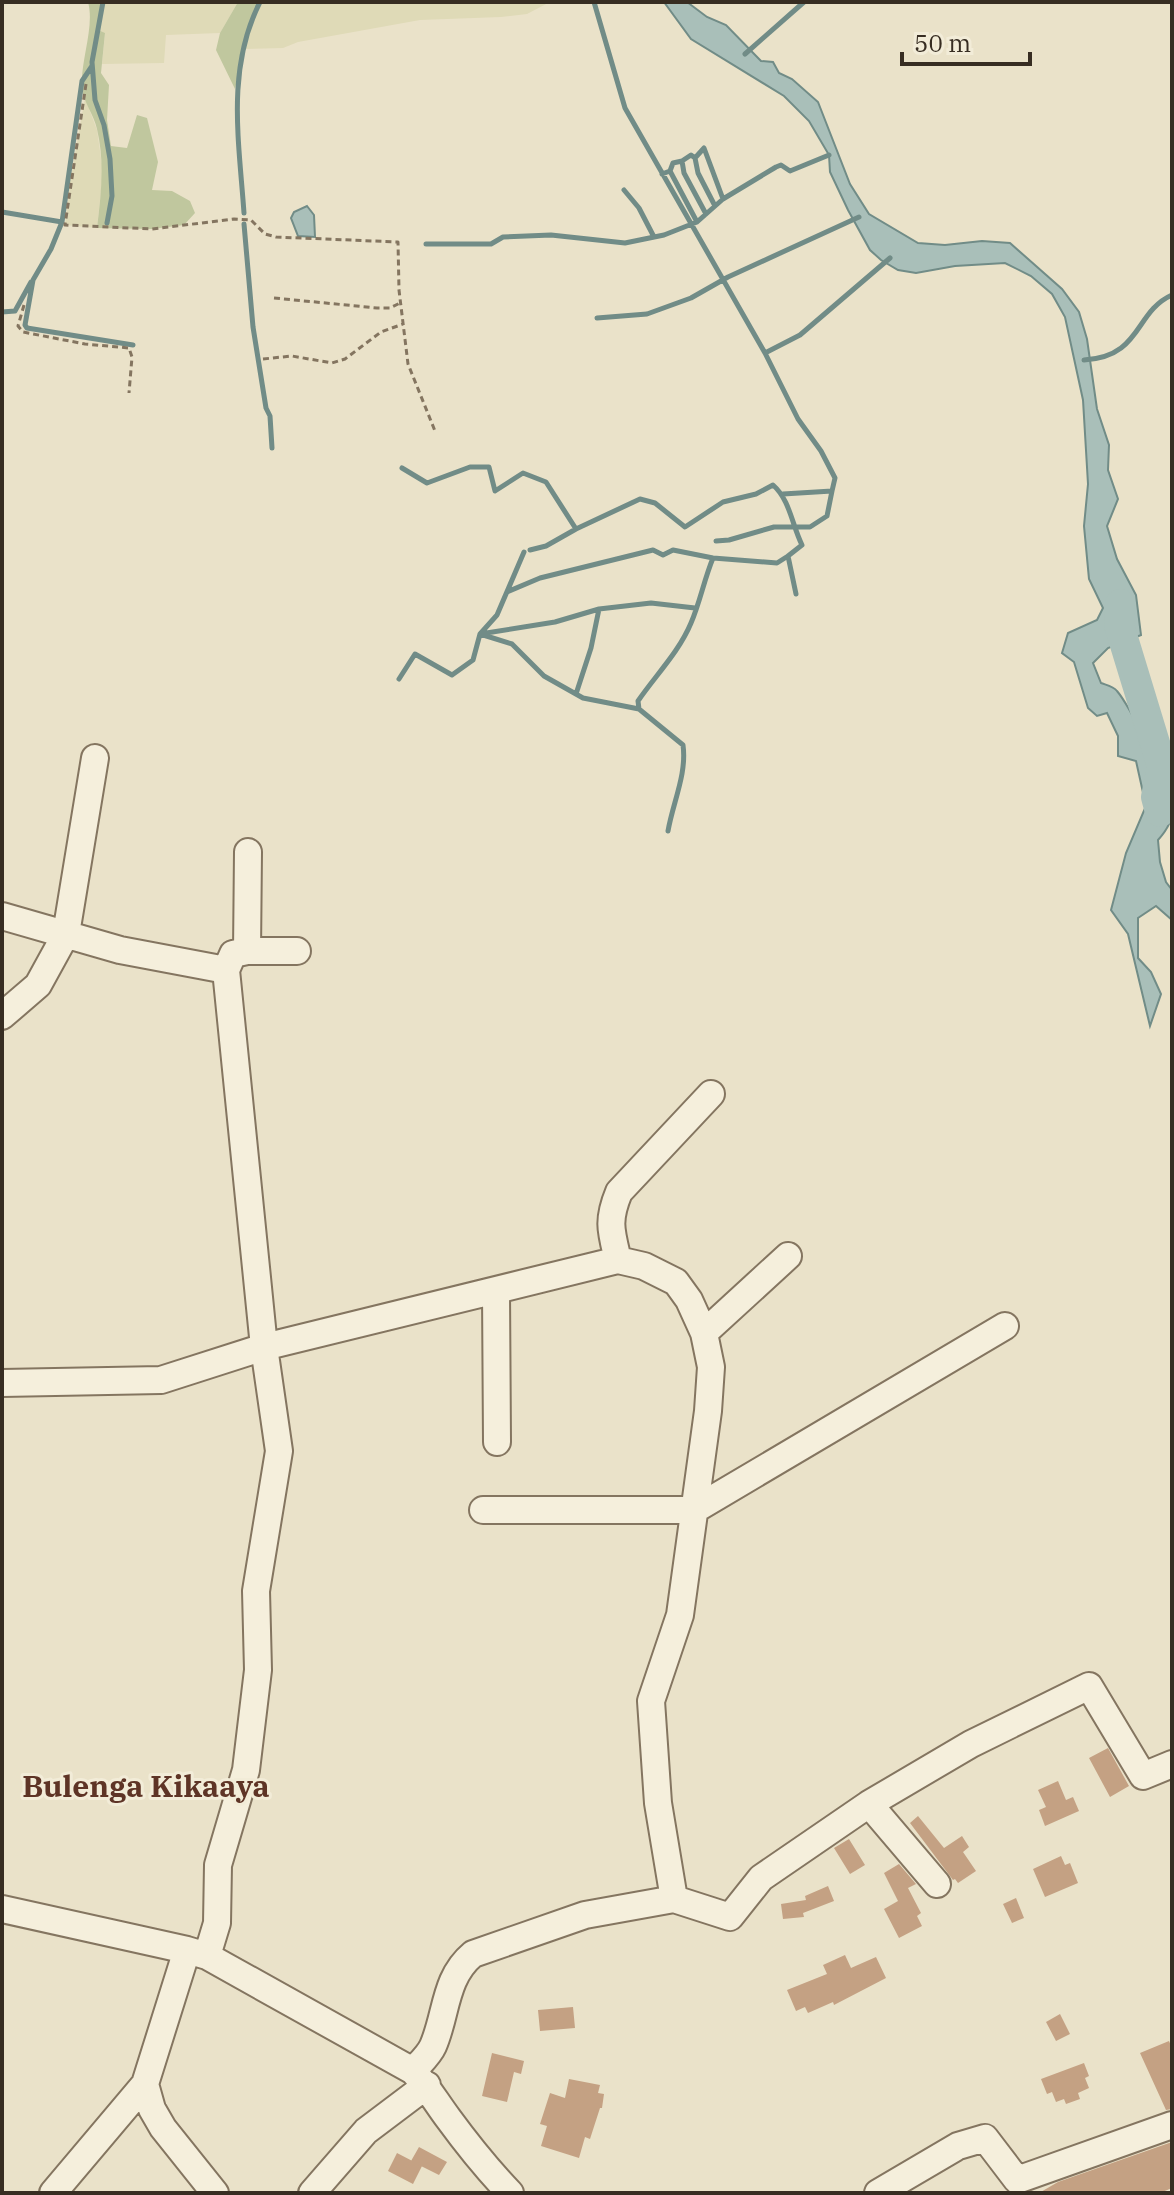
<svg xmlns="http://www.w3.org/2000/svg" width="1174" height="2195" viewBox="0 0 1174 2195" font-family="'IBM Plex Serif',serif">
<style>
.farmland{fill:#dfdab7}
.green{fill:#c0c79e}
.water{fill:#a9bfb9;stroke:#718c87;stroke-width:2}
.lines{fill:none;stroke-linecap:round;stroke-linejoin:round}
.stream{stroke:#718c87;stroke-width:5}
.river{stroke:#a9bfb9;stroke-width:30}
.building{fill:#c4a183}
.minor-casing{stroke:#847560;stroke-width:30}
.path{stroke:#847560;stroke-width:3;stroke-dasharray:6 4;stroke-linecap:butt}
.minor{stroke:#f5efdc;stroke-width:26}
.labels{text-anchor:middle;dominant-baseline:central;stroke-width:6;stroke-linejoin:round;paint-order:stroke}
.quarter-label{font-size:30px;font-weight:bold;fill:#5e3426;stroke:#f2ecd8}
</style>
<rect width="100%" height="100%" fill="#eae2c9"/>
<!-- farmland -->
<path class="farmland" d="M103 2H238L220 33 166 35 164 63 102 64 105 34 98 30Z
M260 2H550L527 14 501 17 420 20 298 42 283 48 243 49 249 24Z
M85 98 97 130 103 172 97 228 65 225 70 182Z"/>
<!-- green -->
<path class="green" d="M88 2H103L98 30 105 33 101 73 109 85 107 120 111 146 127 148 137 115 147 118 158 162 152 190 172 191 190 201 195 213 184 225 152 229 97 228C101 194 105 163 97 129 94 115 83 101 82 88 80 61 95 27 88 2Z
M238 2H260L249 24 235 89 216 50 220 33Z"/>
<!-- water -->
<path class="water" d="M664 2H687L707 17 726 25 761 61 773 62 779 73 792 79 818 102 850 184 869 214 918 243 945 245 982 241 1010 243 1062 289 1079 312 1087 339 1097 409 1109 445 1108 470 1118 499 1107 526 1117 559 1136 595 1141 635 1108 648 1093 663 1101 683C1106 685 1113 686 1117 691 1129 705 1170 785 1172 802 1174 818 1168 829 1158 840L1160 862 1166 882 1172 890V920L1156 906 1138 918V958L1151 972 1161 994 1150 1026 1128 934 1111 910 1126 853 1146 806 1136 761 1118 756V736L1107 713 1097 716 1088 708 1074 662 1062 653 1068 633 1097 620 1103 608 1089 579 1084 526 1088 484 1083 400 1065 317 1052 294 1031 276 1005 263 955 266 916 273 898 270 881 260 870 250 848 210 830 172 829 155 809 121 784 96 691 39Z
M307 206 314 215 315 237 298 236 291 218 294 212Z"/>
<g class="lines">
<!-- stream -->
<path class="stream" d="M103 2 92 62 95 100 104 125 110 159 112 196 107 223
M594 2 625 108 765 353
M745 54 804 2
M92 66 82 81 62 222 51 249 33 280 25 325 27 328 133 345
M695 158 704 148 723 199
M682 161 691 155 695 158 698 173 715 206
M670 171 673 163 682 161 684 173 706 214
M662 174 670 171 697 222
M624 190 639 208 654 237
M2 212 62 222
M244 213C239 141 226 69 260 2
M244 224 253 327 266 408 270 416 272 448
M426 244H491L503 237 551 235 625 243 664 235 697 222 723 199 776 167 781 165 790 171 829 155
M2 312 15 311 31 282
M597 318 647 314 691 298 728 277 859 217
M1084 360C1142 357 1134 312 1172 295
M402 468 427 483 470 467H489L495 491 523 473 546 482 576 529 640 499 655 503 685 527 723 502 756 494 773 485C790 500 792 525 802 545L788 556 796 594
M783 494 832 491 835 478 821 451 798 419 765 353 800 335 890 258
M716 541 729 540 774 527H810L827 516 832 491
M530 550 546 546 576 529
M507 592 540 578 653 550 663 555 673 550 713 558 777 563 788 556
M399 679 415 654 452 675 473 660 480 634 497 615 524 552
M576 694 591 648 599 609
M639 709 583 698 544 676 512 644 480 634 555 622 599 609 651 603 695 608
M668 831C673 802 687 774 683 745L639 709 638 701C655 676 679 652 691 623 700 602 704 580 713 558"/>
<!-- river -->
<path class="river" d="M1120 604 1119 625 1162 766 1156 797 1160 812"/>
</g>
<!-- building -->
<path class="building" d="M1108 1748 1129 1786 1110 1797 1089 1758Z
M1058 1781 1066 1800 1073 1797 1079 1811 1045 1826 1039 1810 1046 1807 1038 1790Z
M918 1816 944 1848 962 1836 969 1847 963 1852 976 1871 958 1883 955 1879 953 1880 910 1823Z
M849 1839 865 1865 850 1874 834 1848Z
M1061 1856 1065 1865 1070 1863 1078 1883 1045 1897 1033 1869Z
M899 1864 916 1884 908 1888 921 1913 917 1916 922 1926 899 1938 884 1909 898 1901 884 1873Z
M828 1886 834 1901 803 1913 804 1917 783 1919 781 1904 806 1900 805 1896Z
M1016 1898 1024 1918 1012 1923 1003 1904Z
M845 1955 851 1968 876 1957 886 1978 834 2005 833 2002 808 2013 805 2007 796 2011 787 1990 827 1974 823 1965Z
M573 2007 575 2028 540 2031 538 2010Z
M1060 2014 1070 2034 1056 2041 1046 2022Z
M1169 2041 1172 2048V2109L1166 2110 1140 2053Z
M492 2053 524 2061 521 2074 514 2072 507 2102 482 2096Z
M1084 2063 1089 2076 1085 2078 1089 2088 1078 2093 1080 2099 1066 2104 1064 2099 1056 2102 1052 2092 1047 2094 1041 2079Z
M569 2079 600 2085 598 2093 604 2094 602 2108H600L590 2139 585 2137 579 2158 541 2146 547 2126 540 2124 550 2093 565 2098Z
M1172 2142V2188L1160 2193H1039L1058 2182Z
M419 2147 447 2162 439 2175 411 2161Z
M397 2153 422 2166 413 2184 388 2171Z"/>
<g class="lines">
<defs>
<path id="minor" d="M2 916 120 950 226 970
M247 951 248 852
M2 1016 38 985 66 934 95 758
M618 1260C611 1231 607 1221 619 1192L711 1094
M496 1292 497 1442
M704 1333 788 1256
M2 1383 161 1380 264 1347 618 1260 644 1266 676 1282 689 1300 704 1333 711 1367 708 1411 680 1615 651 1701 658 1803 674 1899
M483 1510H694L1005 1326
M869 1804 937 1884
M2 1909 187 1950 207 1956 413 2071C427 2086 436 2102 448 2118 467 2144 488 2170 510 2193
M187 1950 145 2084 152 2109 163 2128 215 2193
M207 1956 217 1923 218 1865 246 1770 258 1670 256 1591 279 1451 264 1347 226 970 233 954 247 951H297
M413 2071C420 2063 429 2055 433 2046 447 2014 444 1978 473 1954L585 1915 674 1899 730 1917 761 1878 869 1804 971 1744 1089 1686 1143 1776 1172 1764
M53 2193 145 2084
M312 2193 366 2131 427 2085
M878 2193 958 2146 985 2138 1017 2180 1172 2125"/>
</defs>
<!-- minor casing -->
<use href="#minor" class="minor-casing"/>
<!-- path -->
<path class="path" d="M86 84 65 225 152 229 234 219 251 220 265 234 276 237 398 242 399 290 408 364 435 431
M274 298 377 308H390L400 303
M24 305 18 326 23 332 85 344 129 348 132 357 129 393
M263 359 292 356 332 363 345 359 381 332 403 324"/>
<!-- minor -->
<use href="#minor" class="minor"/>
</g>
<g class="labels">
<!-- quarter labels -->
<g class="quarter-label">
<text x="146" y="1785">Bulenga Kikaaya</text>
</g>
</g>
<!-- border -->
<rect width="1174" height="2195" fill="none" stroke="#372d22" stroke-width="8"/>
<!-- scale -->
<path d="M902 52v12h128v-12" fill="none" stroke="#372d22" stroke-width="4"/>
<text x="914" y="52" font-size="24" fill="#372d22" stroke="#f2ecd8" stroke-width="6" paint-order="stroke">50 m</text>
</svg>
